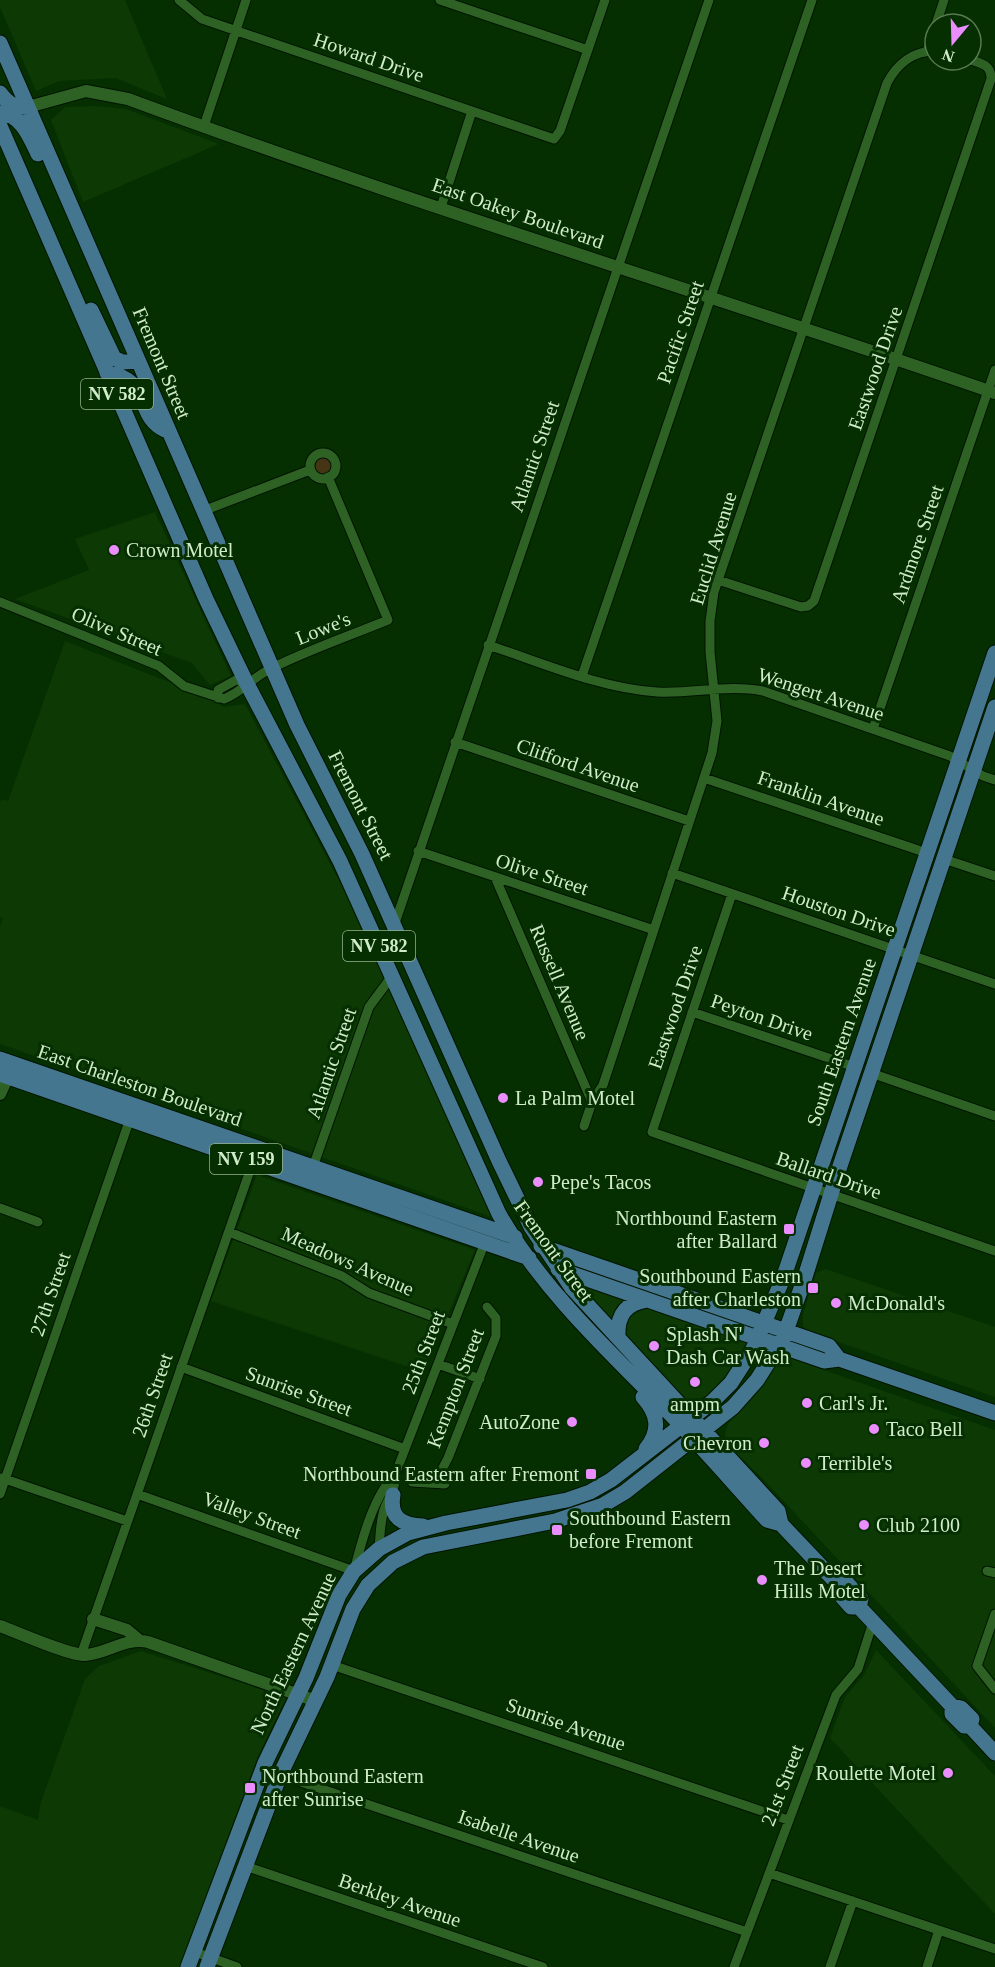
<svg xmlns="http://www.w3.org/2000/svg" width="995" height="1967" viewBox="0 0 995 1967" font-family="'Times New Roman',serif">
<style>
.built{fill:#0c3904}
.green{fill:#463515}
.lines{fill:none;stroke-linecap:round;stroke-linejoin:round}
.minor-casing{stroke:#001400;stroke-width:11}
.tertiary-casing{stroke:#001400;stroke-width:14}
.primary-casing{stroke:#001400;stroke-width:17}
.minor{stroke:#2e6225;stroke-width:9}
.tertiary{stroke:#2e6225;stroke-width:12}
.primary{stroke:#45768f;stroke-width:15}
.poi-dot{fill:#ea8dfd;stroke:#062f01;stroke-width:2}
.labels{text-anchor:middle;dominant-baseline:central;stroke-width:6;stroke-linejoin:round;paint-order:stroke}
.shield{fill:#062f01;stroke:#93b38e;stroke-width:1.5}
.shield-label{font-size:18px;font-weight:bold;fill:#d0eccb}
.street-label{font-size:20px;fill:#d0eccb;stroke:#062f01}
.poi-label{font-size:20px;fill:#d0eccb;stroke:#062f01;text-anchor:start}
</style>
<rect width="100%" height="100%" fill="#062f01"/>
<!-- built -->
<path class="built" d="M0 0H125L167 99 115 78 60 81 36 91 0 7Z
M95 106 126 109 219 144 83 202 51 120 65 107Z
M155 512 231 676 210 685 192 663 15 599 89 570 75 539Z
M65 641 197 693 224 707 245 704 342 886 495 1218 0 1044V926L3 918 0 917V802L1 799 8 801Z
M257 1175 475 1250 424 1372 211 1301Z
M826 1269 995 1327V1397L807 1331 803 1326V1314L816 1273Z
M581 1283 745 1340 747 1343 735 1364 713 1391 689 1407 580 1286Z
M778 1352 802 1359 801 1362 995 1430V1728L765 1481 728 1445 725 1434 728 1424 752 1394Z
M876 1650 995 1776V1914L830 1738 845 1697 864 1675Z
M141 1651 286 1697 258 1756 200 1912 183 1967H0V1806L38 1820 40 1805 85 1679 99 1666Z"/>
<!-- green -->
<path class="green" d="M314 463a11 11 0 1 1 22 0a11 11 0 1 1-22 0Z"/>
<g class="lines">
<defs>
<path id="minor" d="M179 0 202 19 554 139 560 131 605 0
M440 0 588 50
M936 24 944 0
M927 51 935 28
M204 126 246 0
M441 207 472 111
M310 466a13 13 0 1 1 26 0a13 13 0 1 1-26 0Z
M203 511 310 470
M718 580 801 607 808 606 814 601 991 79C991 65 983 64 971 60
M0 602 159 666 184 686 224 699C242 692 252 678 270 669 308 650 349 636 388 620L328 477
M488 645C543 663 599 688 657 692 693 694 728 684 763 691L950 756 983 776 995 780
M582 676 812 0
M218 698V690L236 680 246 682
M873 729 995 370
M455 742 689 821
M704 778 927 853
M418 851 654 930
M944 859 995 876
M672 873 995 984
M495 877 592 1102
M732 894 652 1132 995 1251
M395 923 709 0
M692 1012 855 1067
M871 1073 995 1116
M584 1126 592 1102 603 1085 712 753 717 721 710 652V621L714 592 887 83C897 64 913 51 935 51
M313 1167 369 1007 392 976
M0 1208 38 1222
M229 1232 342 1276 369 1293 453 1324
M438 1364 480 1379
M181 1367 405 1449
M2 1478 127 1521
M412 1482 445 1484
M435 1483 448 1458 496 1336V1318L487 1307
M0 1494 131 1116
M137 1494 354 1571C361 1543 374 1494 395 1475
M379 1549C380 1536 380 1523 384 1510 389 1496 396 1490 395 1475L485 1242
M987 1571 995 1573
M995 1614 977 1666 995 1689
M81 1655 254 1159
M332 1665 788 1820
M280 1775 747 1932
M245 1866 543 1967
M769 1873 995 1949
M192 1951 237 1967
M734 1967 836 1695 858 1669 873 1622
M830 1967 853 1901
M927 1967 939 1930"/>
<path id="tertiary" d="M28 107 86 91 128 99C414 205 706 293 995 393
M0 1094 11 1070
M93 1619 127 1630 139 1640
M0 1626C19 1633 68 1655 85 1655 107 1654 125 1637 148 1642L316 1701"/>
<path id="primary" d="M0 43 297 725 362 854 499 1161 531 1227 572 1288 778 1511 781 1524 835 1581 836 1590 851 1607H859L952 1706 961 1708 972 1719 970 1726
M0 93C8 104 14 107 28 107
M0 113C21 114 30 137 38 154
M0 126 206 599 246 682 340 861 499 1214C538 1282 594 1337 649 1392 690 1433 728 1477 767 1520L781 1524
M91 310 114 358 122 362 138 361
M107 373C153 380 134 415 165 430
M0 1059 515 1237
M0 1074 529 1258
M541 1246 829 1346 839 1359
M558 1269 824 1361 839 1359 995 1413
M618 1337C617 1315 626 1303 647 1300
M643 1397C658 1414 661 1430 646 1449
M393 1495C389 1518 402 1525 423 1526
M835 1581 846 1582 861 1599 859 1607
M952 1706V1714L964 1726H970L995 1753
M188 1967 265 1763 306 1678 339 1595 354 1571 379 1549 408 1533 446 1523 567 1500 590 1492 611 1480 712 1402 731 1383 753 1349 784 1276 995 653
M207 1967 280 1775 327 1677 353 1609 368 1585 393 1562 423 1547 555 1521 603 1505 625 1492 733 1407 757 1380 771 1358 786 1331 805 1277 837 1175 995 707"/>
</defs>
<!-- minor casing -->
<use href="#minor" class="minor-casing"/>
<!-- tertiary casing -->
<use href="#tertiary" class="tertiary-casing"/>
<!-- primary casing -->
<use href="#primary" class="primary-casing"/>
<!-- minor -->
<use href="#minor" class="minor"/>
<!-- tertiary -->
<use href="#tertiary" class="tertiary"/>
<!-- primary -->
<use href="#primary" class="primary"/>
</g>
<!-- markers -->
<g class="poi-dot">
<circle cx="114" cy="550" r="6"/>
<circle cx="503" cy="1098" r="6"/>
<circle cx="538" cy="1182" r="6"/>
<rect x="783" y="1223" width="12" height="12" rx="3"/>
<rect x="807" y="1282" width="12" height="12" rx="3"/>
<circle cx="836" cy="1303" r="6"/>
<circle cx="654" cy="1346" r="6"/>
<circle cx="695" cy="1382" r="6"/>
<circle cx="807" cy="1403" r="6"/>
<circle cx="572" cy="1422" r="6"/>
<circle cx="874" cy="1429" r="6"/>
<circle cx="764" cy="1443" r="6"/>
<circle cx="806" cy="1463" r="6"/>
<rect x="585" y="1468" width="12" height="12" rx="3"/>
<circle cx="864" cy="1525" r="6"/>
<rect x="551" y="1524" width="12" height="12" rx="3"/>
<circle cx="762" cy="1580" r="6"/>
<circle cx="948" cy="1773" r="6"/>
<rect x="244" y="1782" width="12" height="12" rx="3"/>
</g>
<g class="labels">
<!-- shield labels -->
<g class="shield">
<rect x="81" y="379" width="72" height="30" rx="4.5"/>
<rect x="343" y="931" width="72" height="30" rx="4.5"/>
<rect x="210" y="1144" width="72" height="30" rx="4.5"/>
</g>
<g class="shield-label">
<text x="117" y="394">NV 582</text>
<text x="379" y="946">NV 582</text>
<text x="246" y="1159">NV 159</text>
</g>
<!-- street labels -->
<g class="street-label">
<text transform="translate(369 57) rotate(19)">Howard Drive</text>
<text transform="translate(518 213) rotate(19)">East Oakey Boulevard</text>
<text transform="translate(680 332) rotate(-71)">Pacific Street</text>
<text transform="translate(162 363) rotate(67)">Fremont Street</text>
<text transform="translate(875 368) rotate(-71)">Eastwood Drive</text>
<text transform="translate(534 456) rotate(-71)">Atlantic Street</text>
<text transform="translate(917 544) rotate(-71)">Ardmore Street</text>
<text transform="translate(713 548) rotate(-73)">Euclid Avenue</text>
<text transform="translate(323 628) rotate(-22)">Lowe's</text>
<text transform="translate(117 631) rotate(23)">Olive Street</text>
<text transform="translate(821 694) rotate(18)">Wengert Avenue</text>
<text transform="translate(578 765) rotate(19)">Clifford Avenue</text>
<text transform="translate(821 798) rotate(19)">Franklin Avenue</text>
<text transform="translate(361 805) rotate(63)">Fremont Street</text>
<text transform="translate(542 874) rotate(18)">Olive Street</text>
<text transform="translate(839 911) rotate(19)">Houston Drive</text>
<text transform="translate(560 982) rotate(67)">Russell Avenue</text>
<text transform="translate(675 1007) rotate(-71)">Eastwood Drive</text>
<text transform="translate(762 1017) rotate(19)">Peyton Drive</text>
<text transform="translate(841 1042) rotate(-71)">South Eastern Avenue</text>
<text transform="translate(331 1063) rotate(-71)">Atlantic Street</text>
<text transform="translate(140 1085) rotate(19)">East Charleston Boulevard</text>
<text transform="translate(829 1175) rotate(19)">Ballard Drive</text>
<text transform="translate(554 1251) rotate(54)">Fremont Street</text>
<text transform="translate(348 1261) rotate(24)">Meadows Avenue</text>
<text transform="translate(50 1294) rotate(-71)">27th Street</text>
<text transform="translate(423 1352) rotate(-69)">25th Street</text>
<text transform="translate(455 1388) rotate(-69)">Kempton Street</text>
<text transform="translate(299 1391) rotate(20)">Sunrise Street</text>
<text transform="translate(152 1395) rotate(-71)">26th Street</text>
<text transform="translate(252 1515) rotate(20)">Valley Street</text>
<text transform="translate(293 1653) rotate(-65)">North Eastern Avenue</text>
<text transform="translate(566 1724) rotate(19)">Sunrise Avenue</text>
<text transform="translate(782 1785) rotate(-69)">21st Street</text>
<text transform="translate(519 1836) rotate(19)">Isabelle Avenue</text>
<text transform="translate(400 1900) rotate(19)">Berkley Avenue</text>
</g>
<!-- poi labels -->
<g class="poi-label">
<text x="126" y="550">Crown Motel</text>
<text x="515" y="1098">La Palm Motel</text>
<text x="550" y="1182">Pepe's Tacos</text>
<text x="777" y="1218" text-anchor="end">Northbound Eastern<tspan x="777" dy="23">after Ballard</tspan></text>
<text x="801" y="1276" text-anchor="end">Southbound Eastern<tspan x="801" dy="23">after Charleston</tspan></text>
<text x="848" y="1303">McDonald's</text>
<text x="666" y="1334">Splash N'<tspan x="666" dy="23">Dash Car Wash</tspan></text>
<text x="819" y="1403">Carl's Jr.</text>
<text x="695" y="1404" text-anchor="middle">ampm</text>
<text x="560" y="1422" text-anchor="end">AutoZone</text>
<text x="886" y="1429">Taco Bell</text>
<text x="752" y="1443" text-anchor="end">Chevron</text>
<text x="818" y="1463">Terrible's</text>
<text x="579" y="1474" text-anchor="end">Northbound Eastern after Fremont</text>
<text x="569" y="1518">Southbound Eastern<tspan x="569" dy="23">before Fremont</tspan></text>
<text x="876" y="1525">Club 2100</text>
<text x="774" y="1568">The Desert<tspan x="774" dy="23">Hills Motel</tspan></text>
<text x="936" y="1773" text-anchor="end">Roulette Motel</text>
<text x="262" y="1776">Northbound Eastern<tspan x="262" dy="23">after Sunrise</tspan></text>
</g>
</g>
<!-- north arrow -->
<g transform="translate(953 42) rotate(199)"><circle r="28" fill="#062f01" stroke="#577b52" stroke-width="1.5"/>
<path d="M0-4.5L10 22L0 15L-10 22Z" fill="#ea8dfd"/>
<text y="-9" font-size="16" font-weight="bold" text-anchor="middle" fill="#d0eccb">N</text>
</g>
</svg>
